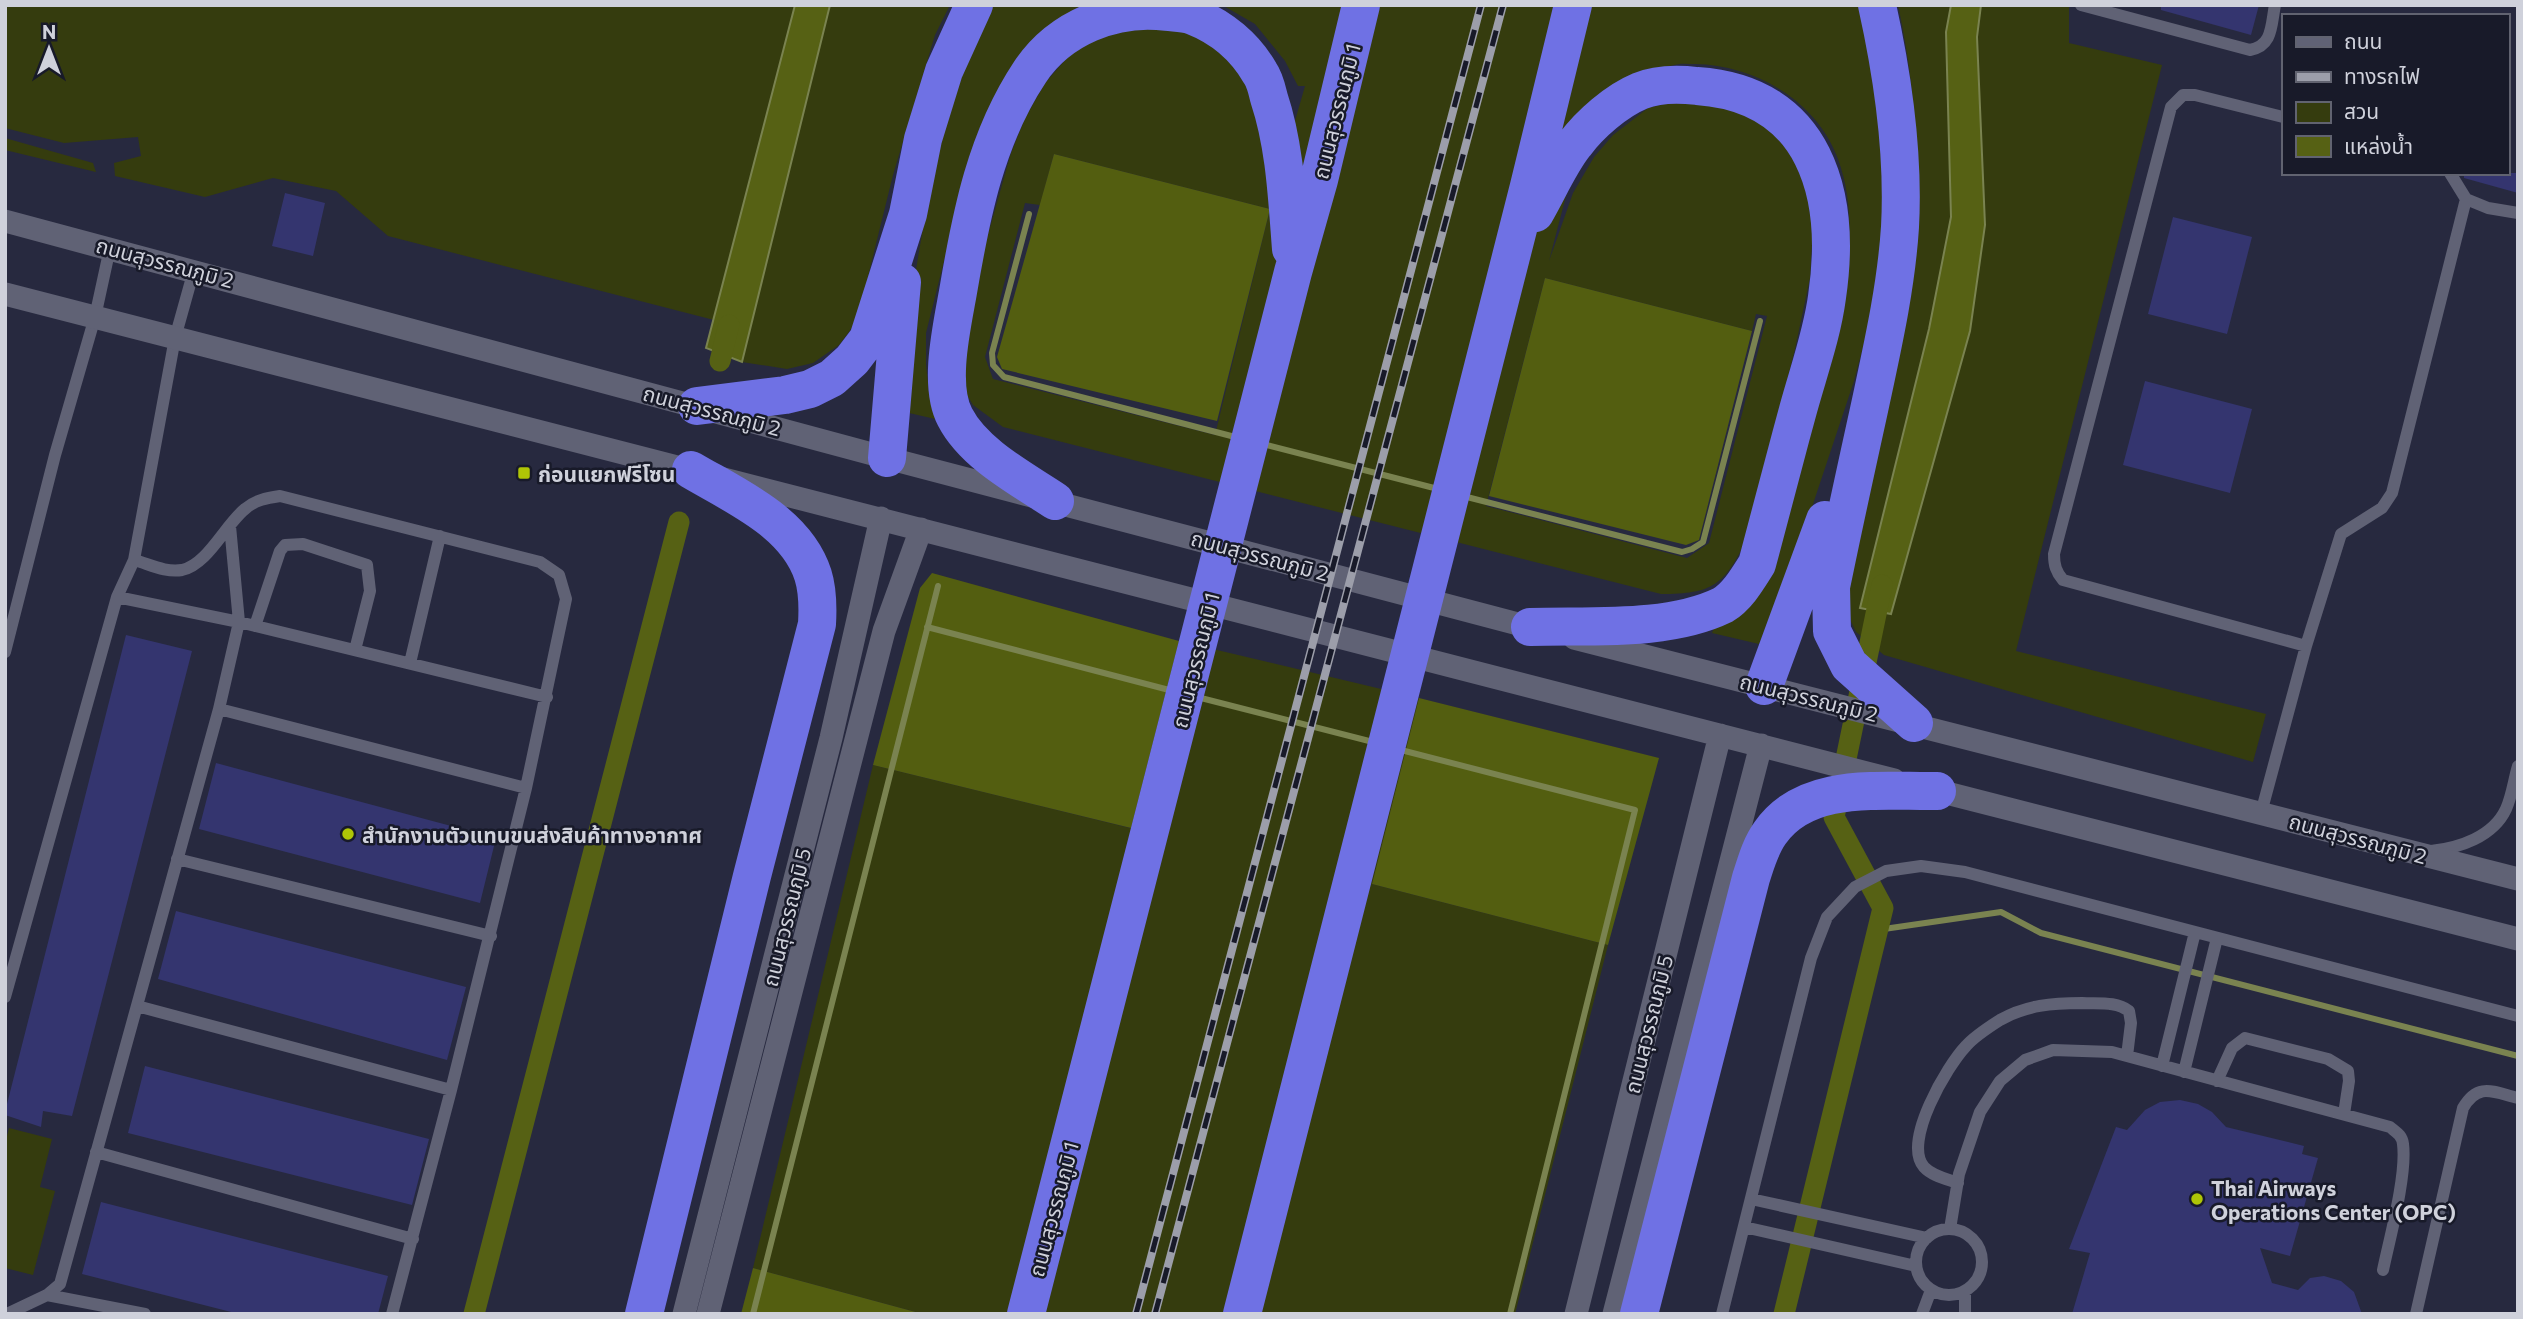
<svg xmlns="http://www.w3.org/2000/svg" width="2523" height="1319" viewBox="0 0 2523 1319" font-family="Commissioner,'Noto Sans Thai',sans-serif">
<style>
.built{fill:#27293f;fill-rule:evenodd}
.green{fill:#353c0e;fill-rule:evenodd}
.forest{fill:#535e10}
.water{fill:#566114;stroke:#7a8350;stroke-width:2}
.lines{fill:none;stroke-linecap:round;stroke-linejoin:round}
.stream{stroke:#7a8350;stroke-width:6}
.canal{stroke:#566114;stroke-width:21}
.building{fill:#34356f}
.lane{stroke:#606275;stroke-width:12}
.street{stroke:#606275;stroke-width:23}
.highway{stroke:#6f71e4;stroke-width:38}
.rail-casing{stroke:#9c9eaa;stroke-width:8}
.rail{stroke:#181a29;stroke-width:5;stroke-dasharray:16;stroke-linecap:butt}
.poi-dot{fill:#afc506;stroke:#181a29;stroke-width:2.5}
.labels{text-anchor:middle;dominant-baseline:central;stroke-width:5;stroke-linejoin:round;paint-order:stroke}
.street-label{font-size:21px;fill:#cfd1db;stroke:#181a29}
.poi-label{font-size:21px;font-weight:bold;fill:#cfd1db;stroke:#181a29;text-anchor:start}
</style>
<rect width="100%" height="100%" fill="#212333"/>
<!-- built -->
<path class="built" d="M5 5H2518V1314H5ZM2283 16H2507V173H2283Z"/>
<!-- green -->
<path class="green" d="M5 5H795L714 320 388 236 336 191 273 178 205 197 115 176 114 163 141 156 138 137 64 143 5 128Z
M830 5H950L935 35 893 175 857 321 839 345 813 363 787 369 742 362Z
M990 5H1082L1051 24 958 205 926 333V364L929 393 944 421 896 410C911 299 925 187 959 79 967 54 980 30 990 5Z
M1222 5H1862L1886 174 1878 290 1854 381 1811 510 1759 644 1712 633 1847 281C1850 238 1853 201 1838 159 1817 101 1755 65 1695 64 1688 64 1681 63 1674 65 1640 72 1617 89 1589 108L1549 261 1573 193 1594 157 1613 135 1648 108 1681 100 1718 101 1776 131 1803 170 1813 225 1810 278 1795 349 1747 538C1725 585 1713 594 1661 594L1003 427 973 405 959 382 955 351 1011 153 1025 118 1045 83 1074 50 1111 29H1191L1254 80 1272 201 1305 86H1298L1285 61 1255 24ZM1054 154 1270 209 1215 435 993 379 985 357 1025 203 1040 205ZM1545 278 1752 331 1756 314 1767 316 1709 543 1687 558 1486 506Z
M1898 5H1951L1946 33 1951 216 1929 329 1891 614 1970 331 1985 225 1977 37 1981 5H2069V43L2162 65 2016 651 2266 714 2253 762 1884 655 1856 632 1844 607 1917 173C1916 116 1910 61 1898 5Z
M5 138 93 163 96 172 5 150Z
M1179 641 1419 698 1372 884 1608 945 1515 1314H923L753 1268 873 765 1130 828Z
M9 1128 52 1139 40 1187 55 1191 33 1275 5 1268V1144Z"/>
<!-- forest -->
<path class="forest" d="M1054 154 1270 209 1217 421 1002 369 997 357Z
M1545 278 1752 331 1699 540 1686 545 1489 496Z
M932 573 1179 641 1131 828 873 765 920 588Z
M1419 698 1659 758 1608 945 1372 884Z
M753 1268 923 1314H741Z"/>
<!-- water -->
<path class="water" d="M795 5H830L742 362 706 348Z
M1951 5H1981L1977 37 1985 225 1970 331 1891 614 1860 608 1929 329 1951 217 1946 32Z"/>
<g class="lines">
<!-- stream -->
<path class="stream" d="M1029 214 992 353 993 365 1004 377 1239 438
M1263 444 1438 489
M1463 496 1682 552 1692 549 1703 542 1760 321
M927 627 1173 691
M1197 697 1373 742
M1397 749 1635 810 1510 1314
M1877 930 2001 912 2041 933 2518 1056
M753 1314 938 586"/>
<!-- canal -->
<path class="canal" d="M720 361 729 325
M474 1314 679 522
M1784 1314 1883 908 1834 817 1882 585"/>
</g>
<!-- building -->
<path class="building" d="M2161 5H2259L2251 35 2161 10Z
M2464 173H2518V193L2464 178Z
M285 193 325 203 313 256 272 246Z
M2173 217 2252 237 2227 334 2148 314Z
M2145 381 2252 409 2230 493 2123 465Z
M126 635 192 651 72 1116 43 1111 41 1127 5 1115V1112Z
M216 763 496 838 480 903 199 829Z
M176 911 466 987 447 1060 158 979Z
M145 1066 429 1139 412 1205 128 1133Z
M2180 1100 2198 1104 2212 1112 2226 1127 2304 1146 2302 1154 2318 1158 2290 1256 2260 1248 2272 1283 2298 1290 2310 1278 2324 1276 2341 1281 2354 1292 2362 1314H2072L2090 1253 2069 1249 2116 1127 2127 1130 2145 1110 2160 1102Z
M101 1202 388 1276 378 1314H239L82 1274Z"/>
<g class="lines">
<!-- lane -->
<path class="lane" d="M2081 5 2250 50C2273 46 2271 25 2275 5
M2283 117 2195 95H2183L2171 107 2054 554C2054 565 2056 572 2063 580L2306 646
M2450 173 2466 199 2488 208 2518 213
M230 526 239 622 547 697
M134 560C149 564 166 573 182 570 208 564 225 525 245 509 255 500 267 498 280 496L540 562 559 575 566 599 526 788
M117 597 239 622 219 709
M255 626 280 551 285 545 303 544 367 565 370 591 355 650
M5 652 55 455 95 317 110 248
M410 663 440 536
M2261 813 2306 646 2341 534 2382 508 2392 493 2466 199
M2431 851C2459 848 2493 837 2506 809 2512 796 2514 779 2518 766
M177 859 491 936
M5 997 117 597 134 560 175 338 194 270
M137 1006 451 1090
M2162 1066 2195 932
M2184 1072 2217 938
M2217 1081 2232 1048 2245 1038 2328 1059 2348 1071 2349 1081 2344 1114
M96 1152 413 1239
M1958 1183C1947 1179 1932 1176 1924 1167 1902 1142 1947 1066 1966 1046 1974 1037 1989 1027 2000 1020 2026 1005 2053 1003 2082 1003 2098 1004 2116 1001 2129 1011L2131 1023 2127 1056
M1751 1199 1927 1238
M1744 1227 1916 1266
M1950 1229 1959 1174 1980 1112 2000 1081 2025 1060 2053 1050 2112 1052 2390 1127C2396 1132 2402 1135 2403 1144 2407 1175 2390 1237 2383 1270
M1916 1262a33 33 0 1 1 66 0a33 33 0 1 1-66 0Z
M1965 1291V1314
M47 1295 145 1314
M7 1314 47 1295 60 1284 219 709 526 788 451 1090 392 1314
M1722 1314 1811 958 1827 917 1855 887 1886 871 1921 866 1965 872 2518 1016
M1922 1314 1931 1290
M2416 1314 2463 1108C2478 1082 2493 1092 2518 1098"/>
<!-- street -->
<path class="street" d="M5 221 887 458 1541 630
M5 294 1894 780
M1574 638 2518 879
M1927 788 2518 939
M684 1314 831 738 881 518
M708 1314 884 631 921 529
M1576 1314 1720 735
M1614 1314 1761 745"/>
<!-- highway -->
<path class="highway" d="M1877 5C1893 77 1904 153 1900 227 1896 289 1882 349 1869 410 1856 469 1843 528 1831 587L1832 631 1849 665 1914 723
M697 406 785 395 810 389 832 378 852 360 868 339 908 214 923 139 944 71 974 5
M887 458 902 282
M1055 501C1022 479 974 454 955 417 938 385 952 326 958 292 971 215 986 138 1030 72 1059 28 1115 5 1167 12 1175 13 1185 13 1193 16 1221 27 1245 47 1260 73 1265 80 1267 90 1269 98 1285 146 1287 198 1291 249
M1530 627C1589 625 1668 632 1723 605 1738 596 1748 578 1757 564 1771 512 1784 461 1798 410 1808 373 1822 335 1827 297 1842 195 1816 94 1697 86 1680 84 1657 84 1640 91 1616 101 1590 124 1575 144 1559 164 1548 191 1535 213
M1764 686 1825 520
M644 1314 752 876 817 624C818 607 818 591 813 575 796 522 735 496 691 470
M1026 1314 1293 272 1319 180 1361 5
M1242 1314 1529 186 1573 5
M1639 1314 1751 878C1756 863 1760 847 1770 833 1806 781 1881 792 1937 791"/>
<defs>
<path id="rail" d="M1136 1314 1481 5
M1155 1314 1503 5"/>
</defs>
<!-- rail casing -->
<use href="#rail" class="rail-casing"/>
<!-- rail -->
<use href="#rail" class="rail"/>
</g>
<!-- markers -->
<g class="poi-dot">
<rect x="517" y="466" width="14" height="14" rx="3.5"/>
<circle cx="348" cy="834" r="7"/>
<circle cx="2197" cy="1199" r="7"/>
</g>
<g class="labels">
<!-- street labels -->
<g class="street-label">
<text transform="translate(1336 111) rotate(-76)">ถนนสุวรรณภูมิ 1</text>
<text transform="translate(165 262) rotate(15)">ถนนสุวรรณภูมิ 2</text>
<text transform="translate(712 410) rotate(15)">ถนนสุวรรณภูมิ 2</text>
<text transform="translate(1260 555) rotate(15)">ถนนสุวรรณภูมิ 2</text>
<text transform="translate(1195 660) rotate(-76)">ถนนสุวรรณภูมิ 1</text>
<text transform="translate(1809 697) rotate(14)">ถนนสุวรรณภูมิ 2</text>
<text transform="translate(2358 838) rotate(15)">ถนนสุวรรณภูมิ 2</text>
<text transform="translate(786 917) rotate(-76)">ถนนสุวรรณภูมิ 5</text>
<text transform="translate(1648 1024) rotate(-76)">ถนนสุวรรณภูมิ 5</text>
<text transform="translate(1053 1209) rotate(-75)">ถนนสุวรรณภูมิ 1</text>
</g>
<!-- poi labels -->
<g class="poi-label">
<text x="538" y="473">ก่อนแยกฟรีโซน</text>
<text x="362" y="834">สำนักงานตัวแทนขนส่งสินค้าทางอากาศ</text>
<text x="2211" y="1187">Thai Airways<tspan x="2211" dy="24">Operations Center (OPC)</tspan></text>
</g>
</g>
<!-- border -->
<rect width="2523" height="1319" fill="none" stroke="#cfd1db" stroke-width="14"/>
<!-- legend -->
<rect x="2282" y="14" width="228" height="161" fill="#181a29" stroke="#616370" stroke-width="2"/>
<rect x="2296" y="37" width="35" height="10" fill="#606275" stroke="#616370" stroke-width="2"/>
<text x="2344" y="49" font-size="21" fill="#cfd1db">ถนน</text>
<rect x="2296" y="72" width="35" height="10" fill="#9c9eaa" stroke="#616370" stroke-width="2"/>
<text x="2344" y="84" font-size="21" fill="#cfd1db">ทางรถไฟ</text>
<rect x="2296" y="102" width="35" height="21" fill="#353c0e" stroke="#616370" stroke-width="2"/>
<text x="2344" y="119" font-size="21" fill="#cfd1db">สวน</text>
<rect x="2296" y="136" width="35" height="21" fill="#566114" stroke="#616370" stroke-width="2"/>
<text x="2344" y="154" font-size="21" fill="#cfd1db">แหล่งน้ำ</text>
<!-- north arrow -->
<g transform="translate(49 49)" stroke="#181a29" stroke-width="5" paint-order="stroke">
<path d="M0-5L12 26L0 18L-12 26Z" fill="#cfd1db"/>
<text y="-10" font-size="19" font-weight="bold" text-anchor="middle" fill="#cfd1db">N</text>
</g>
</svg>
